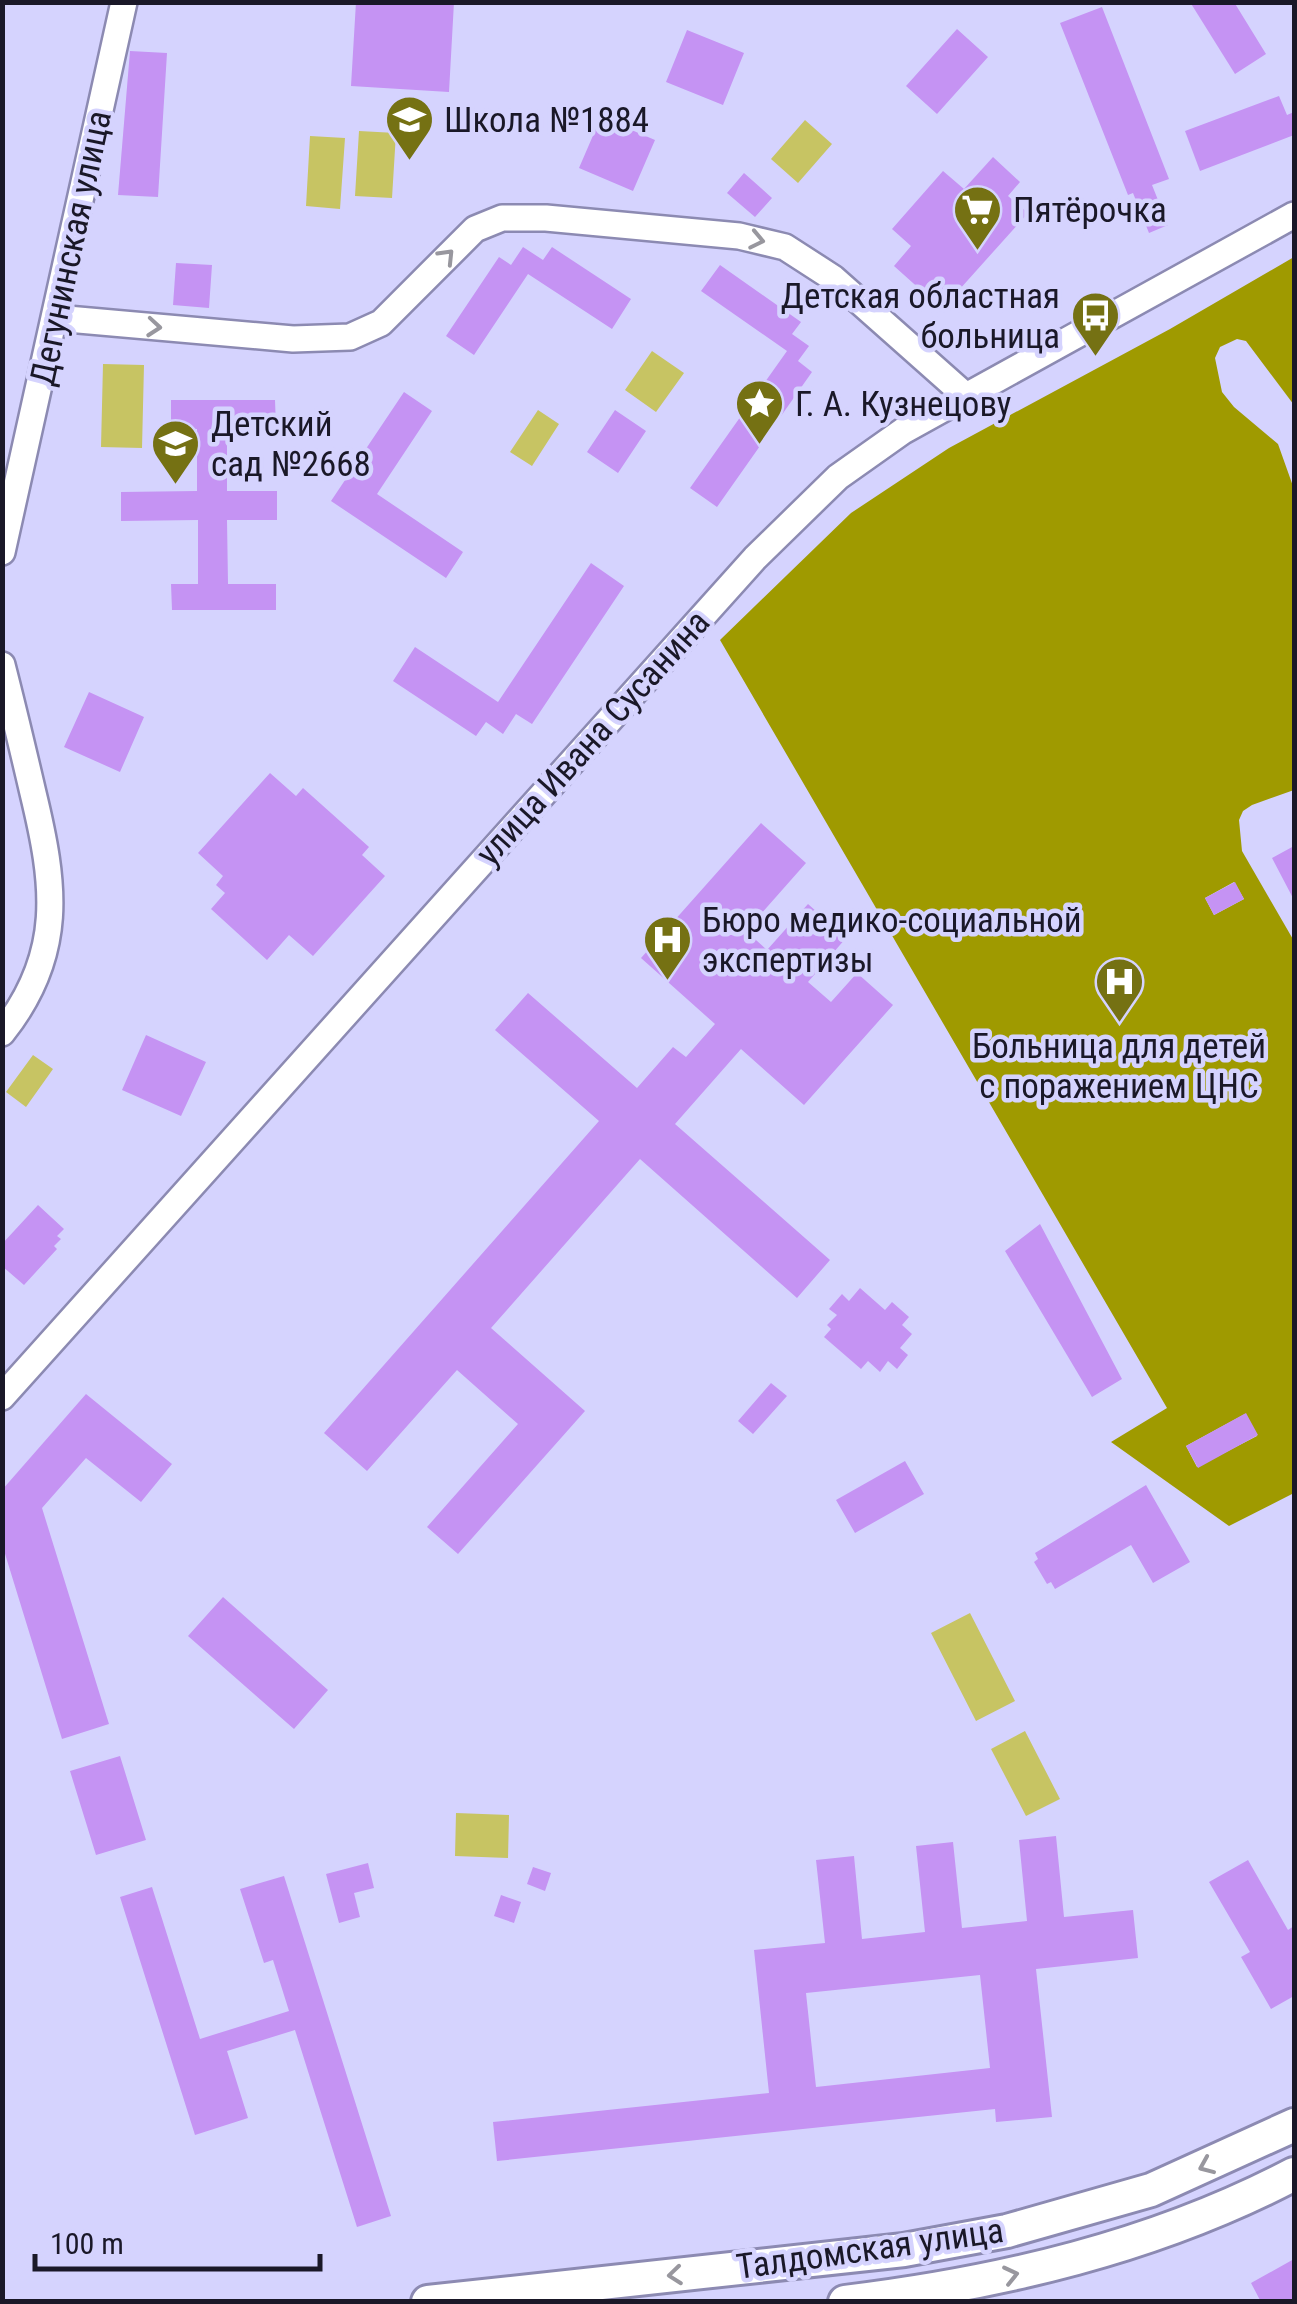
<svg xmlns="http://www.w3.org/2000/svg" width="1297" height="2304" viewBox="0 0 1297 2304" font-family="'Roboto Condensed',sans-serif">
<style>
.green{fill:#c7c463}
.forest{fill:#9f9a00;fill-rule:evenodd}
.building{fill:#c593f3;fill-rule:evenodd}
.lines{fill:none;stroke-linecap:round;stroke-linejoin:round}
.minor-casing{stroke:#8c8ab2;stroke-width:30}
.major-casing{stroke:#8c8ab2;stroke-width:38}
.minor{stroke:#fff;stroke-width:25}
.major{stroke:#fff;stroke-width:32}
.oneway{stroke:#98979e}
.labels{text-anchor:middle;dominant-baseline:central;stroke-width:9;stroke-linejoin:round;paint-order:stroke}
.poi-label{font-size:35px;fill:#1a1828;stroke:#d5d3fe;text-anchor:start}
.street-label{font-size:35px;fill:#1a1828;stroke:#d5d3fe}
</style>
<rect width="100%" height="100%" fill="#d5d3fe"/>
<!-- green -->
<path class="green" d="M805 120 832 144 798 183 771 159Z
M359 131 396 133 392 198 355 196Z
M310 136 345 138 340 209 306 206Z
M652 351 684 373 656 412 625 390Z
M103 364 144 365 142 448 101 447Z
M538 410 559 424 532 466 510 452Z
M33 1055 53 1069 26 1107 6 1092Z
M970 1613 1015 1701 976 1721 931 1633Z
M1025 1731 1060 1799 1026 1816 991 1749Z
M456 1813 509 1815 508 1858 455 1856Z"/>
<!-- forest -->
<path class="forest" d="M1294 257V405L1246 341 1237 339 1220 347 1215 358 1222 392 1234 407 1278 444 1294 489V790L1252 805 1243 811 1239 820 1242 851 1294 941V1493L1229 1526 1111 1442 1167 1408 720 640 851 513 949 448 1170 329ZM1234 882 1244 899 1214 915 1205 898ZM1245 1414 1257 1436 1197 1467 1186 1446Z"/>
<!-- building -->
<path class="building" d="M356 2H454L449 92 351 86Z
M1190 2H1234L1266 54 1235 74Z
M1102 7 1169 179 1152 185 1168 225 1149 233 1133 193 1128 195 1060 23Z
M957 29 988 57 937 114 906 86Z
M687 30 744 53 723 105 666 82Z
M130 51 167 53 158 197 118 195Z
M1279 96 1287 115 1294 112V135L1200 171 1185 131Z
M601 117 655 140 633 191 579 168Z
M993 157 1020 182 1008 196 1028 213 942 309 894 266 911 246 892 229 943 171 964 189Z
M744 173 772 198 755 217 727 193Z
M523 247 543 260 552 247 631 299 612 329 528 274 474 355 446 336 499 257 511 265Z
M176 263 212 265 209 308 173 305Z
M720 265 801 322 792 334 809 346 798 361 812 372 717 507 690 488 787 351 701 291Z
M404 392 432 411 377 494 463 552 446 578 331 501Z
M171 400H275L276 428 227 429V491H277V520H227L228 584H276V610H172L171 584H198V520L121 521V492L197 491V429H171Z
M615 410 646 431 618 473 587 452Z
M591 563 624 586 532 724 516 714 503 734 486 722 476 736 393 681 415 647 498 702Z
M89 692 144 717 120 772 64 747Z
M270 773 296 796 303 788 369 847 362 855 385 876 313 956 289 935 267 960 211 909 225 893 216 885 223 876 198 853Z
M761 823 806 863 746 931 767 950 808 904 846 938 808 982 831 1002 857 973 893 1005 804 1105 741 1049 675 1124 830 1260 797 1298 640 1159 491 1328 585 1411 458 1554 427 1527 518 1424 457 1370 367 1471 324 1433 599 1121 495 1030 528 993 637 1088 673 1047 686 1057 715 1024 641 958Z
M1294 846V900L1272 858Z
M1235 882 1244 899 1214 915 1205 898Z
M146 1035 206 1062 181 1116 122 1090Z
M38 1205 64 1229 57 1236 61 1239 54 1246 57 1249 24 1285 2 1266V1244Z
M1040 1224 1122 1379 1092 1397 1005 1251Z
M860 1288 885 1310 892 1302 909 1317 902 1325 912 1334 900 1348 908 1355 897 1369 888 1361 880 1372 868 1361 861 1369 824 1337 831 1329 827 1325 837 1315 829 1309 842 1294 849 1301Z
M771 1383 787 1396 753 1434 738 1421Z
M86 1394 172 1464 141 1502 86 1458 42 1508 109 1724 62 1739 2 1544V1490Z
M1246 1413 1258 1435 1198 1468 1186 1446Z
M905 1461 924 1494 855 1533 836 1500Z
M1146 1485 1190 1562 1153 1583 1131 1545 1055 1589 1051 1582 1047 1584 1034 1562 1038 1559 1035 1553Z
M223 1597 328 1690 294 1729 188 1636Z
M120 1756 146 1840 96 1855 70 1771Z
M1056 1836 1064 1917 1133 1910 1138 1958 1036 1969 1052 2117 996 2122 995 2109 497 2161 493 2122 769 2093 754 1950 825 1943 816 1860 854 1856 862 1939 925 1932 916 1846 953 1842 962 1928 1027 1921 1019 1840ZM980 1975 990 2068 816 2087 806 1993Z
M1248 1860 1288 1930 1294 1926V1996L1271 2009 1241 1957 1250 1952 1209 1882Z
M368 1863 374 1888 354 1893 360 1917 339 1923 326 1874Z
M533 1867 551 1873 545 1891 527 1884Z
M284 1876 391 2216 357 2227 295 2030 227 2051 248 2118 195 2135 120 1897 152 1887 200 2039 289 2011 273 1960 264 1963 240 1889Z
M501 1895 521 1902 514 1923 494 1916Z
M1294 2259V2302H1261L1251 2283Z"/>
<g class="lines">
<defs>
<path id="minor" d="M56 318 293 339 350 337 381 323 475 229 502 218H546L739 236 785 247 833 278 966 396
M2 552 124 2
M2 665C13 708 23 750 33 793 55 884 65 954 2 1033
M2 1397 755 558 838 477 903 431 1294 215"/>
<path id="major" d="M428 2302 904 2250 1007 2231 1151 2190 1294 2125
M845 2302C1000 2283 1155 2247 1294 2174"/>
</defs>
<!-- minor casing -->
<use href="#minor" class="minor-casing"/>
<!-- major casing -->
<use href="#major" class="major-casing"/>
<!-- minor -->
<use href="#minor" class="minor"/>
<!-- major -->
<use href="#major" class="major"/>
</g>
<!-- one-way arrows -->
<defs><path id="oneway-chevron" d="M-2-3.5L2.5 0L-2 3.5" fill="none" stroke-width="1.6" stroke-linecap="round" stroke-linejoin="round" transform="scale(2.5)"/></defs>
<g class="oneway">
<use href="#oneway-chevron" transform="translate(757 240) rotate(12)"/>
<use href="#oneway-chevron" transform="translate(447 256) rotate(-46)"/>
<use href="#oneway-chevron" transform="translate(154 327) rotate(5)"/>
<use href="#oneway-chevron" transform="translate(1206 2166) rotate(157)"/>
<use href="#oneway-chevron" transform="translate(675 2275) rotate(174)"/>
<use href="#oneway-chevron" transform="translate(1011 2275) rotate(-13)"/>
</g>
<!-- icons -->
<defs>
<symbol id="school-pin" viewBox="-11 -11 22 30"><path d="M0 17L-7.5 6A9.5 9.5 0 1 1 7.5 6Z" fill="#757113" stroke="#d5d3fe"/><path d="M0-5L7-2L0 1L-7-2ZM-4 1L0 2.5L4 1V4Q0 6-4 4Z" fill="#fff"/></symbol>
<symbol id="supermarket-pin" viewBox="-11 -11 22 30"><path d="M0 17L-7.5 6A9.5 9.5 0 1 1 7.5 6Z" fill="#757113" stroke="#d5d3fe"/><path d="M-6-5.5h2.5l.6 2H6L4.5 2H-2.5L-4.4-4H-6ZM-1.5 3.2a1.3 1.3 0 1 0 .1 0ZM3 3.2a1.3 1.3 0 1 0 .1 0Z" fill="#fff"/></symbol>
<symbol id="bus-pin" viewBox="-11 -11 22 30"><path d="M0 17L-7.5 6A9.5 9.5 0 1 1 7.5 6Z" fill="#757113" stroke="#d5d3fe"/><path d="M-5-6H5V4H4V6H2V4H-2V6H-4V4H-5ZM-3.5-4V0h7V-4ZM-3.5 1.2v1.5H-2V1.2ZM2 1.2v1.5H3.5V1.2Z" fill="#fff"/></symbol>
<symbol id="sight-pin" viewBox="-11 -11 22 30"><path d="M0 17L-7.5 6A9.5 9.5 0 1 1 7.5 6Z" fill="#757113" stroke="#d5d3fe"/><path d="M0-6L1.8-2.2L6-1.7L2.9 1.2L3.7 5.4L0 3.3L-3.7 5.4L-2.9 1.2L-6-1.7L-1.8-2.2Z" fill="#fff"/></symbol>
<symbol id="hospital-pin" viewBox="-11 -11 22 30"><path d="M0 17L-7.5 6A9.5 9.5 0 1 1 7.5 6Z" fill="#757113" stroke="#d5d3fe"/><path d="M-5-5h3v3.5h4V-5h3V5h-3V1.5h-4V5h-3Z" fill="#fff"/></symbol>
</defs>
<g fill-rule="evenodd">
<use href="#school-pin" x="382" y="92" width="55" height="75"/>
<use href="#supermarket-pin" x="950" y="182" width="55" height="75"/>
<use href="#bus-pin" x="1068" y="288" width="55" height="75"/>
<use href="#sight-pin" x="732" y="376" width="55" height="75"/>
<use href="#school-pin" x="148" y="416" width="55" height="75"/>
<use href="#hospital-pin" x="640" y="912" width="55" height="75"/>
<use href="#hospital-pin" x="1092" y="954" width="55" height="75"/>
</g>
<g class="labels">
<!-- poi labels -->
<g class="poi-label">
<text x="444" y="120">Школа №1884</text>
<text x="1013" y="210">Пятёрочка</text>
<text x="1060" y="296" text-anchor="end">Детская областная<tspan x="1060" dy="40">больница</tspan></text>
<text x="795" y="404">Г. А. Кузнецову</text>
<text x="211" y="424">Детский<tspan x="211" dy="40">сад №2668</tspan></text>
<text x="702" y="920">Бюро медико-социальной<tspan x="702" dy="40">экспертизы</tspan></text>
<text x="1119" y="1046" text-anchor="middle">Больница для детей<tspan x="1119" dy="40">с поражением ЦНС</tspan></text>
</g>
<!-- street labels -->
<g class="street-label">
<text transform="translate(71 248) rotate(-78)">Дегунинская улица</text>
<text transform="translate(593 738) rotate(-48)">улица Ивана Сусанина</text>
<text transform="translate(870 2249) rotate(-8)">Талдомская улица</text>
</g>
</g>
<!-- border -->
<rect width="1297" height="2304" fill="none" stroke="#1a1828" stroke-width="10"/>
<!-- scale -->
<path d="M35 2254v15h285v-15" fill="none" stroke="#1a1828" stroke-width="5"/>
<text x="50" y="2254" font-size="30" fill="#1a1828" stroke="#d5d3fe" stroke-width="8" paint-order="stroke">100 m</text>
</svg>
